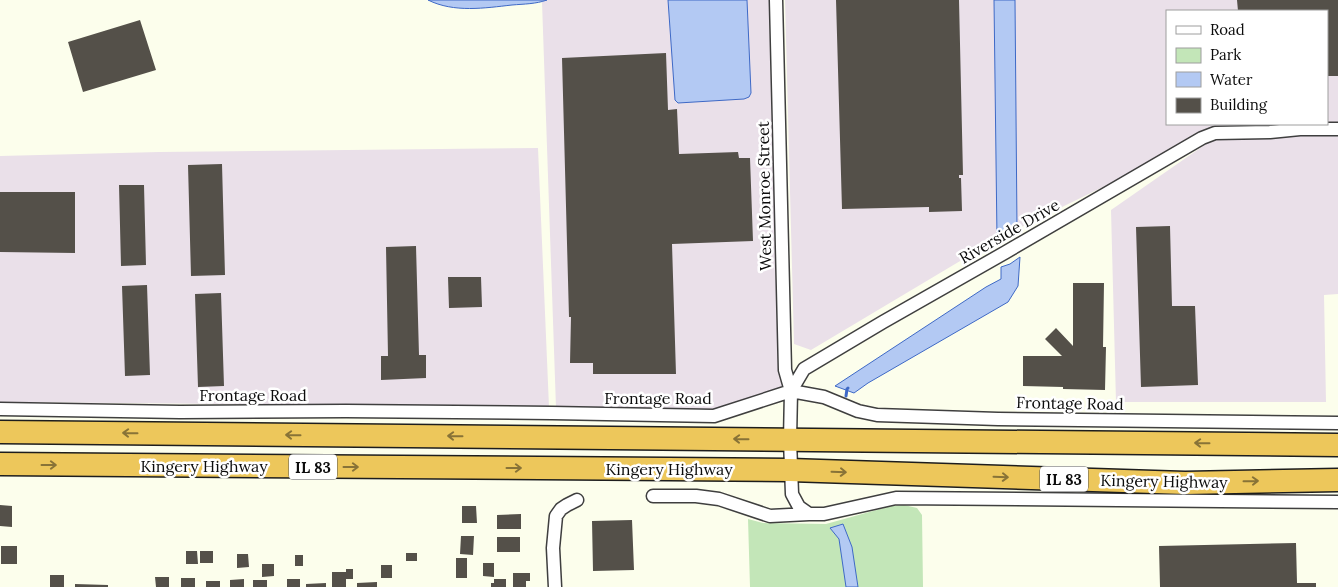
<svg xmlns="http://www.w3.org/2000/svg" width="1338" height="587" viewBox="0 0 1338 587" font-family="Lora,serif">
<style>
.industrial{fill:#eae0e9;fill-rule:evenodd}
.green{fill:#c3e6b8}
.water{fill:#b3c9f3;stroke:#3e69c6}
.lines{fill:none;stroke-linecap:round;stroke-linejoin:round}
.stream{stroke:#3e69c6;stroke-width:3}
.building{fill:#545049}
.street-casing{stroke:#3f3f3f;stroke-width:15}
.highway-casing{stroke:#1d1d1d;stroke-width:25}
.street{stroke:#fff;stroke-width:12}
.highway{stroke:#edc75b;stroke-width:22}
.oneway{stroke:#887337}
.labels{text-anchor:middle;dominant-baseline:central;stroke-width:5;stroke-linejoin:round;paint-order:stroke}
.shield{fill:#fff;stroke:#555;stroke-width:1}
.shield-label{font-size:15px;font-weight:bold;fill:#0c0c0c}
.street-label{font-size:16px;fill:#0c0c0c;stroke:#fff}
</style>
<rect width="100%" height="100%" fill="#fcfeec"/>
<!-- industrial -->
<path class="industrial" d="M547 0H769L778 364 785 387 710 412 556 408 542 2Z
M785 0H994L997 239 811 350 794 344Z
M1015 0H1338V125L1212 128 1146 166 1017 229ZM1167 11H1327V124H1167Z
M1338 133V294L1324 295 1326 402H1116L1111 210 1216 137Z
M538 148 549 407 0 402V156L159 152Z"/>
<!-- green -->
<path class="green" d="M904 505 917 508 922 515 923 587H750L748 519 763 523 826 524 891 506Z"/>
<!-- water -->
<path class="water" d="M428 0H547C536 4 524 4 512 5 485 8 454 13 428 0Z
M668 0H747L751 93 749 97 744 99 678 103 675 100Z
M994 0H1015L1017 229 997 239Z
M1020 257 1018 286 1008 302 868 383 854 393 835 386 986 287 1001 279V267L1010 264Z
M843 524 852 547 858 587H846L839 539 830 528Z"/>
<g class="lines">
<!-- stream -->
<path class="stream" d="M846 396 847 389 848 388"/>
</g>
<!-- building -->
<path class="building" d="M836 0H959L963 175H959V178H961L962 211 929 212V207L842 209Z
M1237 0H1338V76H1327V11H1238Z
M140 20 156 70 83 92 68 42Z
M666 53 668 110 677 109 679 154 738 152 739 158H750L753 241 672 244 676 374H593V363H570L571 317H569L562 58Z
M222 164 225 275 191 276 188 165Z
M119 185H144L146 265 121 266Z
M0 192H75V253L0 252Z
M1170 226 1172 306H1195L1198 385 1141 387 1136 227Z
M416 246 419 355H426V378L381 380V356H388L386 247Z
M448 277H481L482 307 449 308Z
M1073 283H1104L1103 347H1106L1105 390 1063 389V387L1023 386V356H1062L1045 339 1056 328 1073 346Z
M147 285 150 375 125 376 122 286Z
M221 293 224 386 198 387 195 294Z
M0 505 12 506V527L0 526Z
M462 506H476L477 523H462Z
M521 514V529H497V515Z
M632 520 634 570 593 571 592 521Z
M461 536H474L473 555 460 554Z
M497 537H520V552H497Z
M1296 543 1297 583H1316V587H1160L1159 546Z
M1 546H17V564H1Z
M186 551H197L198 564H186Z
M200 551H213V563H200Z
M406 553H417V561H406Z
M237 554H248L249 567 237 568Z
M295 555H303V566H295Z
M456 558H467V578H456Z
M483 563H494V577L483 576Z
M262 564H274V576L262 577Z
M381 565H392V578H381Z
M346 569H353V579H346V587H332V572H346Z
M513 573H530V581H526V587H513Z
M50 575H64V587H50Z
M155 577H169V587H156Z
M181 578H195V587H181Z
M244 579V587H230V580Z
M287 579H300V587H287Z
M494 579H506V587H491V583H494Z
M253 580H267V587H253Z
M206 581H220V587H206Z
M377 582V587H357V583Z
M326 583V587H306V584Z
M75 584 108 585V587H75Z"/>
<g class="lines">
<defs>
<path id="street" d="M776 0 785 370 791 391
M1338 129H1300L1270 132 1215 133 1202 138 1006 252 883 322 804 369 791 391 790 440 792 494 799 507 809 514H824L896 498 1338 502
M0 409 180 412 346 411 552 413 714 416 791 391 824 397 858 411 877 415 998 419 1338 423
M653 496H696L719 499 770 516 809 514
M555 587 553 548 556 516 561 509 567 505 577 500"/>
<path id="highway" d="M0 432 1338 445
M0 464 790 470 1185 483 1338 480"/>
</defs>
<!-- street casing -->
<use href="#street" class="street-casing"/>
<!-- highway casing -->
<use href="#highway" class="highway-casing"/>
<!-- street -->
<use href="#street" class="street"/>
<!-- highway -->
<use href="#highway" class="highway"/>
</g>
<!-- one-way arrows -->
<defs><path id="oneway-shaft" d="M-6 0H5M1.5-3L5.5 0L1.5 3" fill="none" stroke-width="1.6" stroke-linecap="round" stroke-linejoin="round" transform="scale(1.25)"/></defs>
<g class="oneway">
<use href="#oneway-shaft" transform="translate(130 433) rotate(-179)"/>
<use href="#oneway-shaft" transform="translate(293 435) rotate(-179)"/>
<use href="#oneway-shaft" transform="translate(455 436) rotate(-179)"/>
<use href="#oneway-shaft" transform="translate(741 439) rotate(-179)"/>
<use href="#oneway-shaft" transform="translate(1202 443) rotate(-179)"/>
<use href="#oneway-shaft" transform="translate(49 465)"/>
<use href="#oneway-shaft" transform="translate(351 467)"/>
<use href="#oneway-shaft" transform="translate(514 468)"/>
<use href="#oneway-shaft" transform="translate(839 472) rotate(2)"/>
<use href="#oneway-shaft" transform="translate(1001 477) rotate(2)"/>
<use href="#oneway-shaft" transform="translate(1251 481) rotate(-1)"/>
</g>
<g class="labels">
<!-- shield labels -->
<g class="shield">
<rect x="289" y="454.5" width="48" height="25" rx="4"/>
<rect x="1040" y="466.5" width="48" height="25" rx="4"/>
</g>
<g class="shield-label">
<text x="313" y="467">IL 83</text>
<text x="1064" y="479">IL 83</text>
</g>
<!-- street labels -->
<g class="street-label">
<text transform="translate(764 196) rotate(-91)">West Monroe Street</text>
<text transform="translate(1009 231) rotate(-30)">Riverside Drive</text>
<text x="253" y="395">Frontage Road</text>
<text x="658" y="398">Frontage Road</text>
<text transform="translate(1070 403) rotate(1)">Frontage Road</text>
<text x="204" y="466">Kingery Highway</text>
<text x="669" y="469">Kingery Highway</text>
<text transform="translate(1164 481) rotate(1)">Kingery Highway</text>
</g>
</g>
<!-- legend -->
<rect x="1166" y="10" width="162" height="115" fill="#ffffff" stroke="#9e9e9e"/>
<rect x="1176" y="26" width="25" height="8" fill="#ffffff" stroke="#9e9e9e"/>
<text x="1210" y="35" font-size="15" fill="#0c0c0c">Road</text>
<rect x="1176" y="48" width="25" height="15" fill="#c3e6b8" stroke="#9e9e9e"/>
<text x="1210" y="60" font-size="15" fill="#0c0c0c">Park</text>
<rect x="1176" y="72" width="25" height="15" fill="#b3c9f3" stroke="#9e9e9e"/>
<text x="1210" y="85" font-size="15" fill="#0c0c0c">Water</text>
<rect x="1176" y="98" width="25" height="15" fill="#545049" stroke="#9e9e9e"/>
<text x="1210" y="110" font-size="15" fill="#0c0c0c">Building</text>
</svg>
